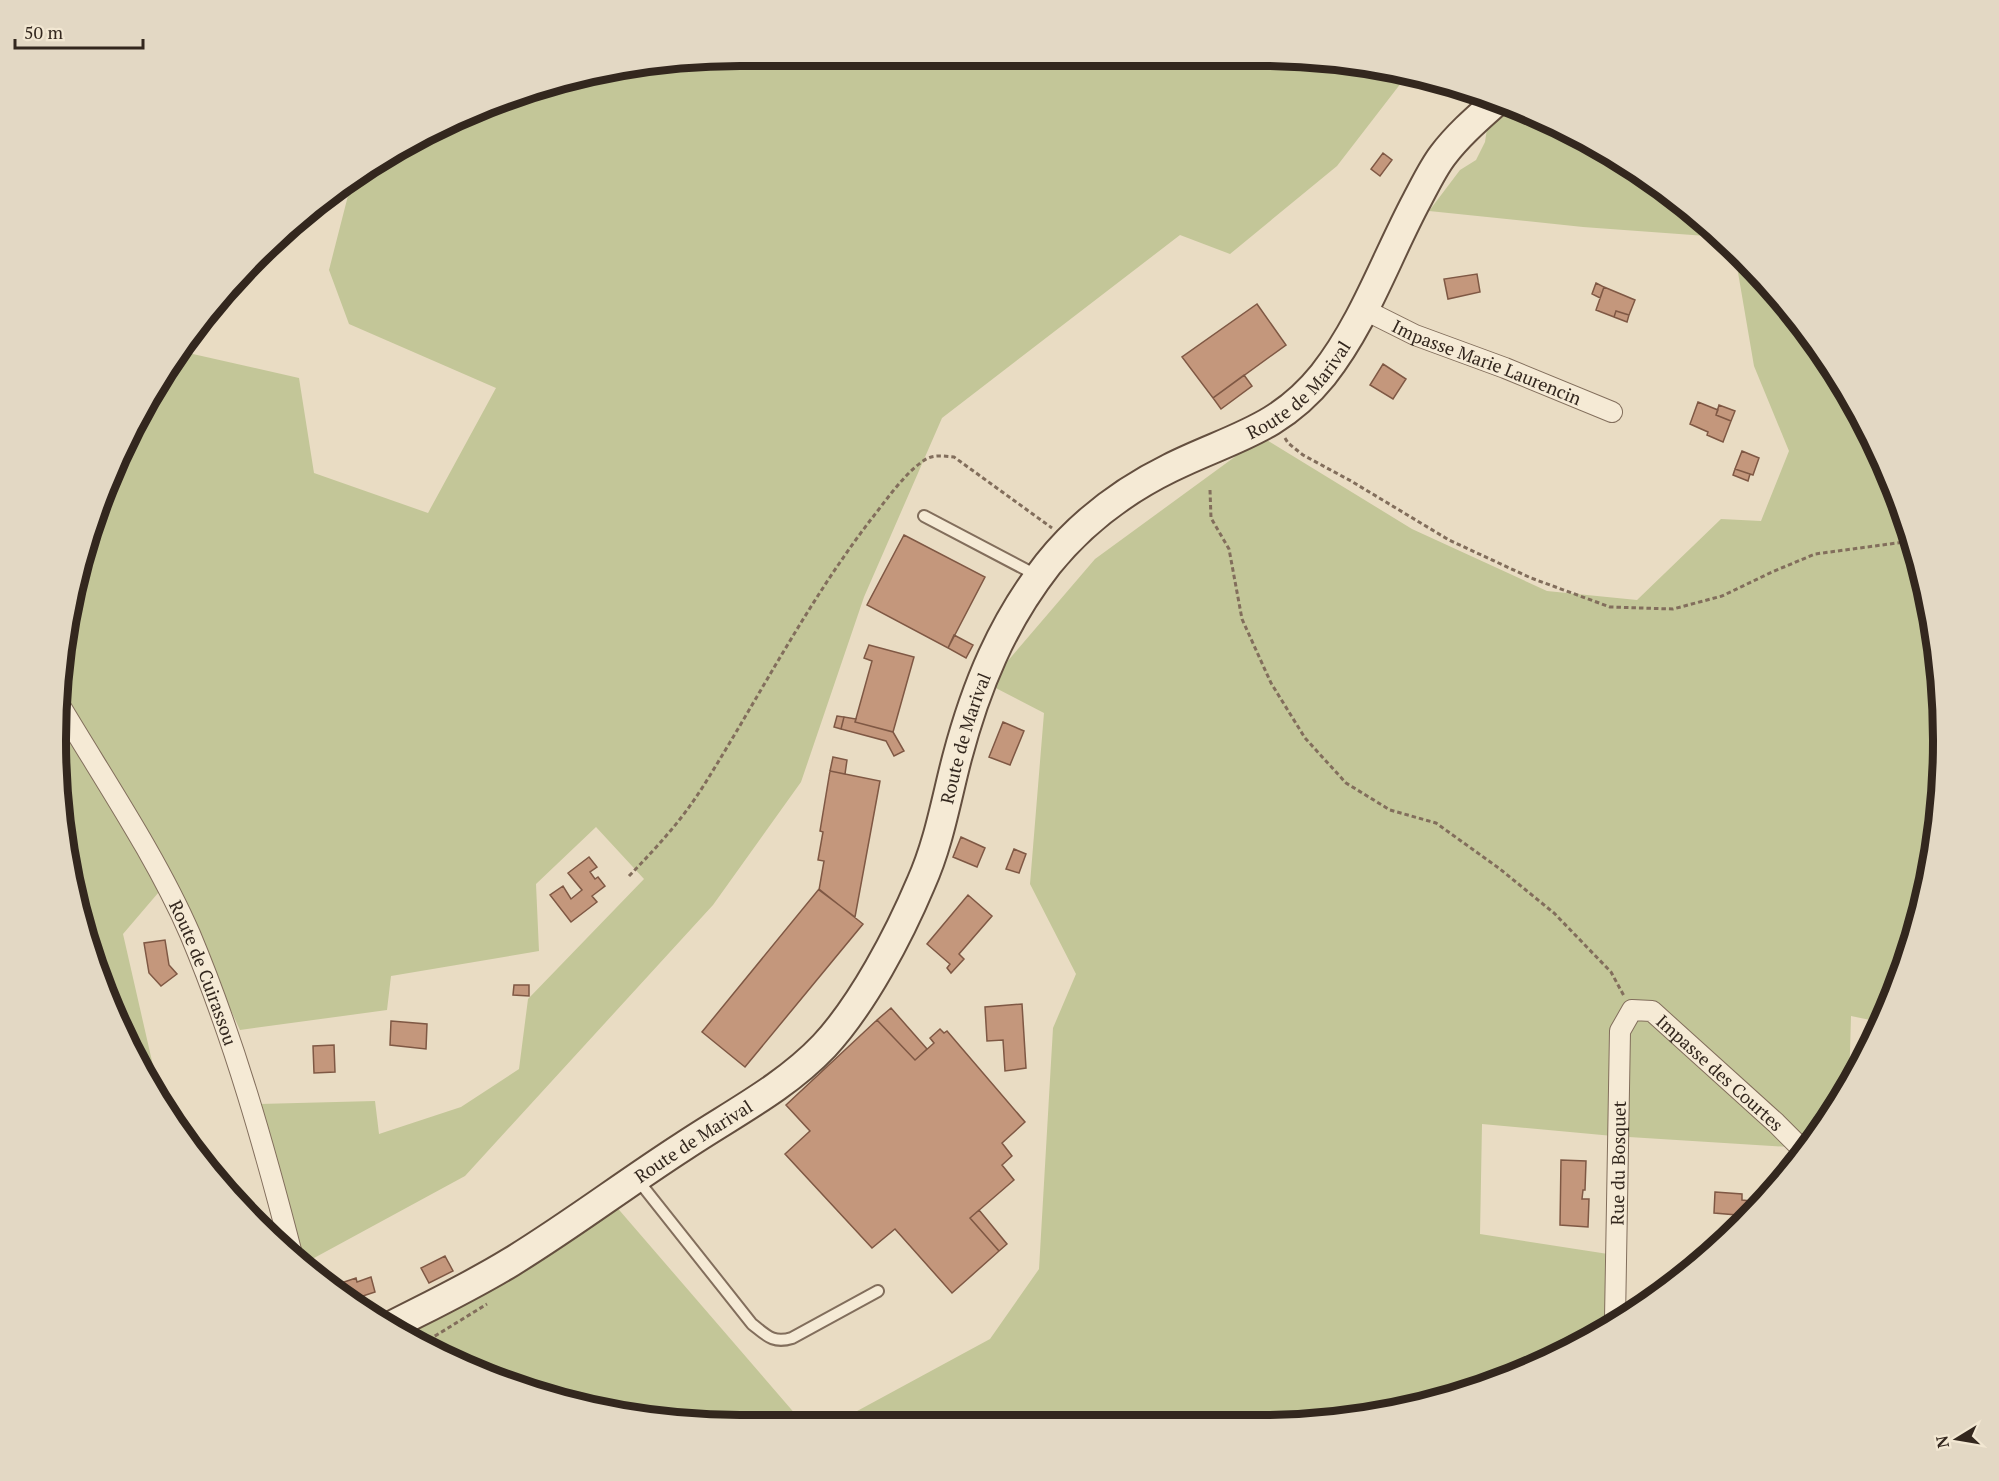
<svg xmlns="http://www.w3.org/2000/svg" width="1999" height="1481" viewBox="0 0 1999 1481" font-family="'PT Serif',serif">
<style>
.green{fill:#c3c698}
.building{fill:#c4977c;stroke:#7f5844;stroke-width:1.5}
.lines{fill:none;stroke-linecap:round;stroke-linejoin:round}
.lane-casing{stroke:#826e5c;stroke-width:14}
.street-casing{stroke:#826e5c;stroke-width:22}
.secondary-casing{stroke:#644f3f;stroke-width:32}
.path{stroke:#826e5c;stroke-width:3;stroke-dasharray:4.5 3;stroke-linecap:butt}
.lane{stroke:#f5ead5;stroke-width:10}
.street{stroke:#f5ead5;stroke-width:20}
.secondary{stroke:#f5ead5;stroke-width:28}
.labels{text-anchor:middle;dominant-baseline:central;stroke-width:5;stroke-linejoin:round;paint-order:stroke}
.street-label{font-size:18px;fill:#33271e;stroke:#f2e7d2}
.rim{fill:none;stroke:#33271e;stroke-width:8}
</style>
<rect width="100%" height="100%" fill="#e9dcc3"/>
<!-- green -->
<path class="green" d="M740 56 1303 57 1408 74 1337 166 1230 254 1180 235 942 418 864 597 801 782 713 905 465 1176 303 1264 259 1104 375 1101 379 1134 461 1107 519 1069 528 999 644 879 596 827 536 884 539 951 391 976 387 1010 240 1030 170 879 123 934 162 1105 147 1083 92 961 57 786 69 607 126 437 184 352 299 378 314 473 428 513 496 388 349 324 329 270 352 180 398 147 563 79Z
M1508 103 1521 108 1639 171 1720 237 1583 227 1429 211 1460 170 1476 160 1485 142 1488 122Z
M1734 249 1743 256 1802 324 1873 438 1920 564 1942 696 1938 830 1907 961 1880 1022 1851 1016 1849 1086 1805 1148 1613 1136 1482 1124 1480 1234 1608 1254V1323L1520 1373 1348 1420 835 1423 990 1339 1039 1269 1053 1028 1076 974 1030 884 1044 713 988 684 1095 559 1262 437 1412 529 1547 591 1637 600 1721 519 1761 521 1789 451 1754 366Z
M614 1204 803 1423 695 1424 563 1402 398 1334Z"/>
<!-- building -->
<path class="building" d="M1383 153 1392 160 1380 176 1371 169Z
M1477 274 1480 292 1448 299 1444 279Z
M1596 283 1604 287 1600 298 1592 294Z
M1604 287 1635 300 1629 315 1616 311 1614 317 1596 310Z
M1257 304 1286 345 1213 398 1182 357Z
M1616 311 1629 315 1627 322 1614 317Z
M1383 364 1406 379 1393 399 1370 385Z
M1244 375 1252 386 1221 409 1213 398Z
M1698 402 1718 410 1716 415 1731 421 1723 442 1707 435 1708 432 1690 424Z
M1719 405 1735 411 1731 421 1716 415Z
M1742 451 1759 458 1753 475 1735 469Z
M1735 469 1750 474 1748 481 1733 475Z
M904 535 985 577 948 648 867 605Z
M954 635 973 645 966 658 948 648Z
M869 645 914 657 893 732 855 722 872 661 864 658Z
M837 716 844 717 841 729 834 727Z
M844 717 856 719 855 722 893 732 904 751 894 756 886 741 841 729Z
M1003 722 1024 731 1010 765 989 757Z
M833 757 847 760 845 774 830 771Z
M830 771 880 781 855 917 819 890 824 861 818 860 823 832 820 831Z
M961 837 985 848 977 867 953 857Z
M1014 849 1026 854 1019 873 1006 869Z
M589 857 597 867 590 872 595 879 598 877 605 886 592 896 597 902 571 922 550 895 563 886 571 899 582 890 568 873Z
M819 889 863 924 745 1067 702 1032Z
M968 895 992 916 959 954 964 959 951 973 947 968 950 964 927 944Z
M165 940 169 965 177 974 161 986 149 973 144 943Z
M514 985H529V996L513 995Z
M1022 1004 1026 1068 1005 1071 1003 1040 987 1041 985 1007Z
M891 1008 927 1049 915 1060 877 1020Z
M877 1020 915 1060 934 1043 930 1038 940 1029 944 1033 947 1031 1025 1122 1002 1143 1012 1156 1002 1165 1014 1180 970 1218 999 1251 952 1293 895 1229 872 1248 785 1154 810 1131 786 1105Z
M391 1021 427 1024 426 1049 390 1045Z
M334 1045 335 1072 314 1073 313 1046Z
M1561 1160 1586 1161 1585 1190H1583L1582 1199H1589L1588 1227 1560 1225Z
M1715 1192 1742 1194V1200L1762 1202 1739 1224H1736L1737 1215 1714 1213Z
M979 1210 1007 1244 999 1251 970 1218Z
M445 1256 453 1271 429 1283 421 1268Z
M371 1277 375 1292 351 1300 332 1286 356 1278 357 1282Z"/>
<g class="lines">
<defs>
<path id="lane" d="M924 516 1038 576
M637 1179 752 1324C766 1335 773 1344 792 1338L878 1291"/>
<g id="street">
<path id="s1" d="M1363 309 1415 335 1505 368 1612 412"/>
<path id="s2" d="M62 709C105 781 157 858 190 934 234 1039 265 1149 293 1258"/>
<path id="s3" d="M1615 1319 1620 1031 1632 1010 1652 1011 1776 1123 1803 1150"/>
</g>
<g id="secondary">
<path id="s4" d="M389 1327C430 1306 472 1286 511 1262 570 1226 625 1184 684 1146 732 1114 784 1088 824 1046 863 1004 899 935 921 883 939 843 946 800 957 758 976 686 1002 623 1048 564 1081 523 1123 491 1170 468 1230 438 1278 431 1323 375 1364 323 1386 258 1417 200 1425 185 1433 168 1443 155 1459 134 1479 117 1498 100"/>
</g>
</defs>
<!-- lane casing -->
<use href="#lane" class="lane-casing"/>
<!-- street casing -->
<use href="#street" class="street-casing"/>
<!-- secondary casing -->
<use href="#secondary" class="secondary-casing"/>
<!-- path -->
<path class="path" d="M1700 221 1701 224 1706 226
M1285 438 1288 443 1303 455 1351 481 1449 540 1531 578 1610 607 1673 609 1722 596 1772 572 1815 554 1912 541
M1210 490 1211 518 1229 549 1242 619 1271 683 1305 738 1346 783 1390 810 1436 823 1500 869 1554 913 1611 972 1624 996
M629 876C658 846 682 820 704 785 759 697 806 605 869 522 885 502 902 476 923 461 933 454 942 456 954 457L1052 528
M422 1344 487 1304"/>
<!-- lane -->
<use href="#lane" class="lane"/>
<!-- street -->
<use href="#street" class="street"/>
<!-- secondary -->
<use href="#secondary" class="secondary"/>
</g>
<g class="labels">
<!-- street labels -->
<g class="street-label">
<text stroke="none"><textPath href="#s1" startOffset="135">Impasse Marie Laurencin</textPath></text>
<text stroke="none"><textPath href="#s4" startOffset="1365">Route de Marival</textPath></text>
<text stroke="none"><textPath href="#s4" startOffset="861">Route de Marival</textPath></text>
<text stroke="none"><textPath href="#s2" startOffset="300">Route de Cuirassou</textPath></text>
<text stroke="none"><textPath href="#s3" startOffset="424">Impasse des Courtes</textPath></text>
<text stroke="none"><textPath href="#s4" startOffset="357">Route de Marival</textPath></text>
<text stroke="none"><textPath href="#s3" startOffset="156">Rue du Bosquet</textPath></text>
</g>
</g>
<!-- crop -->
<path d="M0 0H1999V1481H0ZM740 66H1259A674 674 0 0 1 1933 740V741A674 674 0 0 1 1259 1415H740A674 674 0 0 1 66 741V740A674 674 0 0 1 740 66Z" fill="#e3d8c4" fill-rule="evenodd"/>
<path class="rim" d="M740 66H1259A674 674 0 0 1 1933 740V741A674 674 0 0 1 1259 1415H740A674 674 0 0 1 66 741V740A674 674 0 0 1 740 66Z"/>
<!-- north arrow -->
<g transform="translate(1957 1439) rotate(259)" stroke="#f2e7d2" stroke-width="4.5" paint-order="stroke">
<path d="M0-4.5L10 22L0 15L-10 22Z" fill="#33271e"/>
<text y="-9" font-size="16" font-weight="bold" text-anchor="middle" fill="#33271e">N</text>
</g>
<!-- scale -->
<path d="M15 39v9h128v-9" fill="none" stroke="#33271e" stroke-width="3"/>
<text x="24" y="39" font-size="18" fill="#33271e" stroke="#f2e7d2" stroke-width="4.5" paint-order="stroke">50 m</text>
</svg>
